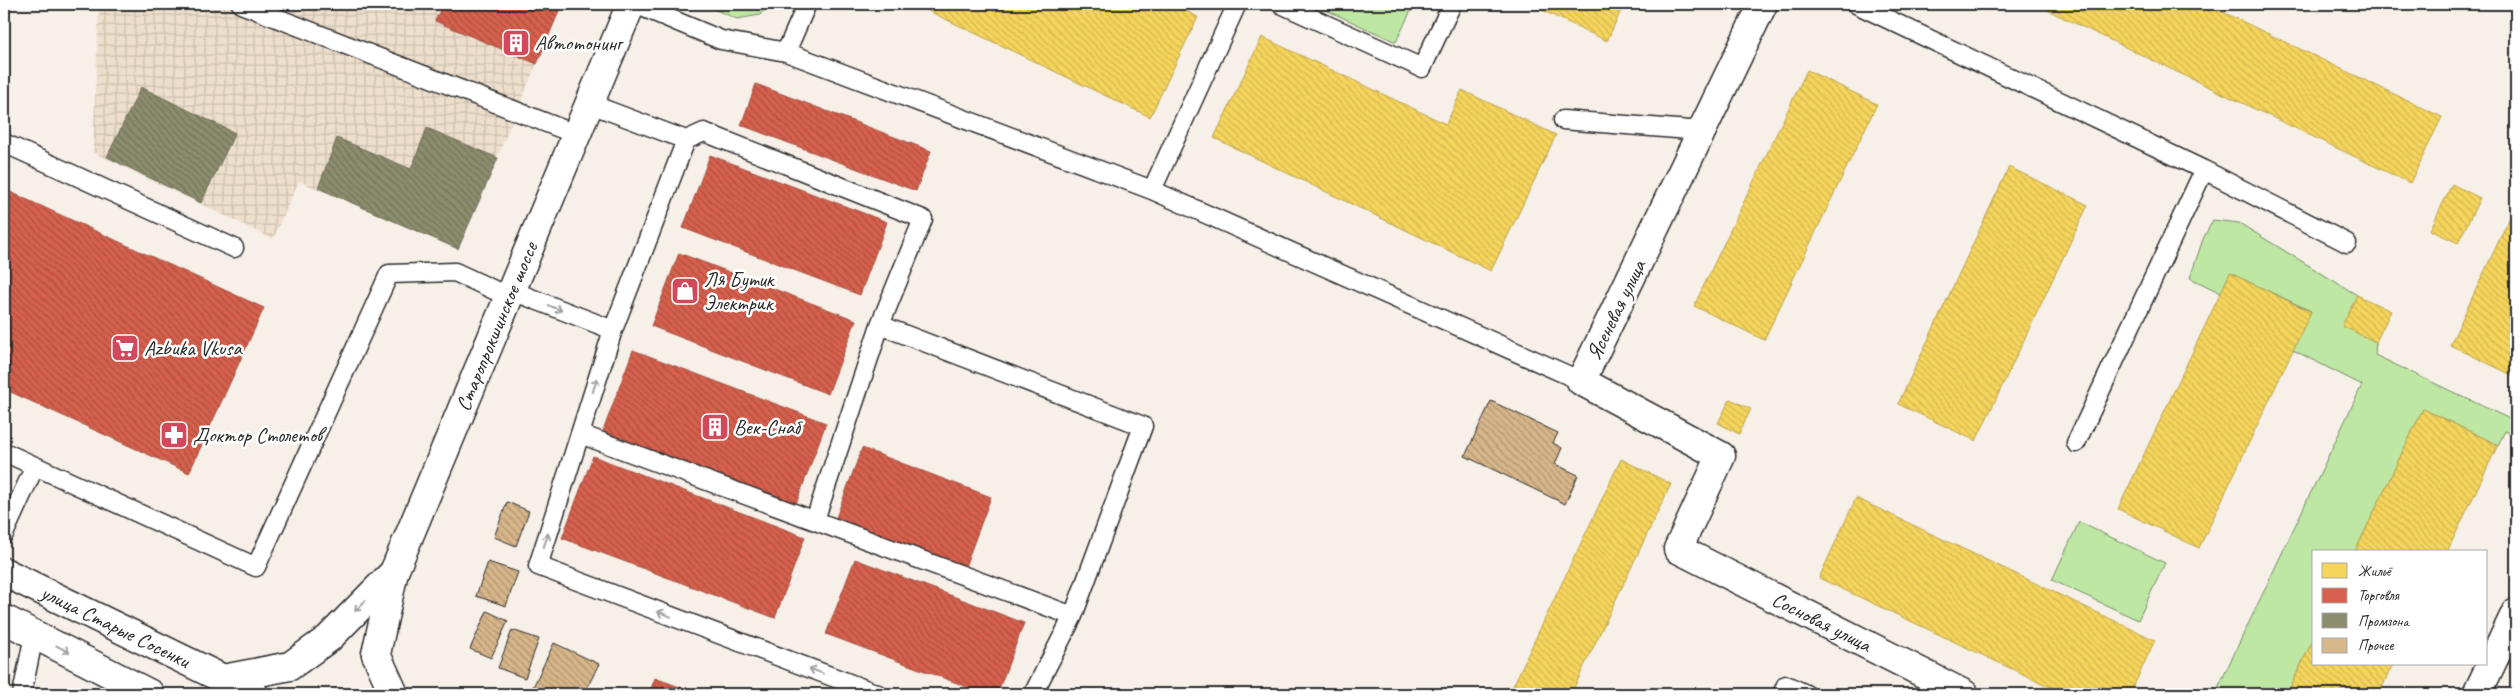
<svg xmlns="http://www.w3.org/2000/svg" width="2520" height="698" viewBox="0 0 2520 698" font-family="Caveat,sans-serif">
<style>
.industrial{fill:url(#industrial-grid)}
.green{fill:#bee7a3;stroke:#748967}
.homes{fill:url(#homes-back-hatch);stroke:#b9a24d}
.shops{fill:url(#shops-back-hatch);stroke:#a35043}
.industry{fill:url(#industry-back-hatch);stroke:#6f6f5a}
.building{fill:url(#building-back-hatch);stroke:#2b2b2b}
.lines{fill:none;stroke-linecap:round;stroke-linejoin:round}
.lane-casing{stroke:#2b2b2b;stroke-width:21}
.street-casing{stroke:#2b2b2b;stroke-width:31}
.secondary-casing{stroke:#2b2b2b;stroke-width:31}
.lane{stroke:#fff;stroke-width:18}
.street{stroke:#fff;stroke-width:28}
.secondary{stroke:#fff;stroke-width:28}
.oneway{stroke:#a0a0a0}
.labels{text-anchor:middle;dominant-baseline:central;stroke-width:5;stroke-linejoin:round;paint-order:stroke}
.poi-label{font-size:21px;fill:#2b2b2b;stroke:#fff;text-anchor:start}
.street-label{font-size:21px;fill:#2b2b2b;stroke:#fff}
</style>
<defs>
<pattern id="industrial-grid" width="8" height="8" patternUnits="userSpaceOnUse" patternTransform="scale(1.25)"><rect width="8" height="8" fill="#eddfcc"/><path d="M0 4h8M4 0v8" fill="none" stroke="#cbc0af"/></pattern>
<pattern id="homes-back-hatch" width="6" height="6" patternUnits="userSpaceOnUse" patternTransform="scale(1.25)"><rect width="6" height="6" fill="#f6d55c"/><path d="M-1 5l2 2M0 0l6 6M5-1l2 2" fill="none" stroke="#d3b750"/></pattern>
<pattern id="shops-back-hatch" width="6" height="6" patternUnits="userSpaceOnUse" patternTransform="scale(1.25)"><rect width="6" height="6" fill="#d6604d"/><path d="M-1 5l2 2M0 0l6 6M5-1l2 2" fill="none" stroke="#ae4f40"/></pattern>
<pattern id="industry-back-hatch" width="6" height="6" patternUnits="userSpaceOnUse" patternTransform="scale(1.25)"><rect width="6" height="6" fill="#8c8c6e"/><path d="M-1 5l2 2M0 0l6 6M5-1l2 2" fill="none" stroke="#73735b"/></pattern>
<pattern id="building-back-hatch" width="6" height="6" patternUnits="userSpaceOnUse" patternTransform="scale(1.25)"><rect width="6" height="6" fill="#d7b68a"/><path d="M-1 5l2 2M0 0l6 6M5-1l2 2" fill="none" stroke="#af9471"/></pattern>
</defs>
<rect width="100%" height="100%" fill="#f7f0e8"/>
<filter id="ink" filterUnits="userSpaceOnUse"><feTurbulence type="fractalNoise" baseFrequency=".02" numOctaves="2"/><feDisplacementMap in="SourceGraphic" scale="10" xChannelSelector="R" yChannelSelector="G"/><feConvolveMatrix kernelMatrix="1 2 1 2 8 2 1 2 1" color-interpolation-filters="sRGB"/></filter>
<g filter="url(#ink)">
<!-- industrial -->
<path class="industrial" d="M99 4H562L458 249 299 181 273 239 93 152Z"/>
<!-- green -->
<path class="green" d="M702 4H769L760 15 737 19Z
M1313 4H1414L1396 42Z
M2213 220 2239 223 2357 295 2343 326 2376 342 2375 355 2516 422V437L2505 431 2498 445 2423 409 2355 552H2314V638L2287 694H2215L2362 385 2293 350 2311 311 2230 273 2221 293 2190 278 2203 239Z
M2079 522 2165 563 2138 620 2052 580Z"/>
<!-- homes -->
<path class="homes" d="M914 4H1171L1198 17 1150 117Z
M1529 4H1624L1607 41Z
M2047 4H2206L2442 117 2410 183 2045 9Z
M1262 37 1446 124 1462 90 1556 135 1491 271 1214 138Z
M1807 70 1877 104 1764 340 1694 306Z
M2009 167 2088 205 1976 441 1898 404Z
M2452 184 2480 198 2458 243 2430 230Z
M2516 204V377L2450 345Z
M2230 273 2311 312 2199 548 2118 509Z
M2357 295 2391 311 2376 342 2342 326Z
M1730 399 1751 409 1739 434 1718 423Z
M2423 409 2498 445 2447 552H2355Z
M1621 459 1671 484 1571 694H1525L1512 688Z
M1856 498 2155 640 2130 694H2065L1819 578Z
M2314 638V664H2393L2379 694H2287Z"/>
<!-- shops -->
<path class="shops" d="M443 4H562L537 64 435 21Z
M756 84 931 151 916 191 741 125Z
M710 155 887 222 860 295 683 228Z
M6 190 264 308 189 473 4 389V194Z
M679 253 856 320 828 394 651 326Z
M633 350 826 423 796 504 603 431Z
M862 448 991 497 963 572 834 523Z
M593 456 805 537 775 618 562 538Z
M855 559 1024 623 997 694H986L826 634Z
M655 678 699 694H649Z"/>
<!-- industry -->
<path class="industry" d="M141 87 235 133 201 203 107 157Z
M427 128 498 158 458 249 318 188 337 138 411 169Z"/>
<!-- building -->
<path class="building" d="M1491 401 1558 433 1553 443 1562 448 1555 464 1578 475 1565 504 1465 456Z
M507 502 529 511 516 546 494 537Z
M488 562 518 572 506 606 476 596Z
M487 611 508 621 491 658 470 649Z
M512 630 539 639 525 678 498 668Z
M554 643 599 664 584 694H549L533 687Z"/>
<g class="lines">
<defs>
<path id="lane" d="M241 4 575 134
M635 4 721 40 786 52
M807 4 786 52 1152 190 1581 381
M1281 4 1422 68 1452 4
M1856 4 2204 170 2347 243
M588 103 686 140 613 330 538 566 878 694
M1563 120 1702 131
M686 140 704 132 923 219 880 325 815 520
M4 143 234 248
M1152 190 1237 4
M510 290 613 330
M880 325 1143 426 1073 616 1033 694
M580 434 1073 616
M2076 443 2204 170
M4 452 35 466 4 534
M35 466 256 567 389 274 455 272 507 296
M22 694 34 635
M1782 694 1786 685 1806 694"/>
<g id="street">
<path id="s1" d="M1763 4 1581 381 1721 456 1678 549 1964 694"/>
<path id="s2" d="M376 654 394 572 631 4"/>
<path d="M223 679 290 666 329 638 394 572"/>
<path d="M2477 694 2516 612"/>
</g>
<g id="secondary">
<path id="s3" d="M4 572 254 694"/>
<path d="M4 619 150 694"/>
<path d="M376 654 394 694"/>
</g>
</defs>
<!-- lane casing -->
<use href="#lane" class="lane-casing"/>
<!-- street casing -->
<use href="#street" class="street-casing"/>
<!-- secondary casing -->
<use href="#secondary" class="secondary-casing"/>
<!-- lane -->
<use href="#lane" class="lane"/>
<!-- street -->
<use href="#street" class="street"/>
<!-- secondary -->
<use href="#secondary" class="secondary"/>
</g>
<!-- one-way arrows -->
<defs><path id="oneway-shaft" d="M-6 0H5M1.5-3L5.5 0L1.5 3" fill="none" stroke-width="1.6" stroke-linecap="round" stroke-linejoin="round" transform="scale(1.25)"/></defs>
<g class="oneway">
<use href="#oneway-shaft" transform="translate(555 308) rotate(22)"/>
<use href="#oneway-shaft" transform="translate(595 385) rotate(-72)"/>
<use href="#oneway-shaft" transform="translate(546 540) rotate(-72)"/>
<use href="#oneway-shaft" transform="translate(360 606) rotate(135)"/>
<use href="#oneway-shaft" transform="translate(664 614) rotate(-159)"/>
<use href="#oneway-shaft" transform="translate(63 649) rotate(27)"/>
<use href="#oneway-shaft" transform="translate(816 671) rotate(-159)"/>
</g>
</g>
<!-- icons -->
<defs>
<symbol id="building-square" viewBox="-11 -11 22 22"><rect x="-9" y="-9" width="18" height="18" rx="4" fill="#d1495b" stroke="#fff"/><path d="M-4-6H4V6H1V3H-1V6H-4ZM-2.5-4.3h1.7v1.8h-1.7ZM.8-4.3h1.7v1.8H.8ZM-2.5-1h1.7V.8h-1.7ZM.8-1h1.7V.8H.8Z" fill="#fff"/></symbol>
<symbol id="shop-square" viewBox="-11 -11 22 22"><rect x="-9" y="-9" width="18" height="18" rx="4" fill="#d1495b" stroke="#fff"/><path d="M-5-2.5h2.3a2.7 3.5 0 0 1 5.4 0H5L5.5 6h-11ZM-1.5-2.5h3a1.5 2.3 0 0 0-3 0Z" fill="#fff"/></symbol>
<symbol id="supermarket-square" viewBox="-11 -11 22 22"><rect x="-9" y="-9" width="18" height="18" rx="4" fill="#d1495b" stroke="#fff"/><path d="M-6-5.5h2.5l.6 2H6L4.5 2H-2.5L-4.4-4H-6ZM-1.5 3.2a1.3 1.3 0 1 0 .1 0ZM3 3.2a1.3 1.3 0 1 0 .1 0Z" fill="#fff"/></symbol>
<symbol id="pharmacy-square" viewBox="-11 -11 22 22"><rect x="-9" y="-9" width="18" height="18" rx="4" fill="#d1495b" stroke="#fff"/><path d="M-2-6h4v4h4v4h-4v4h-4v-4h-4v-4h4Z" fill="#fff"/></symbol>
</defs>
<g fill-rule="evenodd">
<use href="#building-square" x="500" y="27" width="32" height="32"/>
<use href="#shop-square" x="669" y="275" width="32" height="32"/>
<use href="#supermarket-square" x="109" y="332" width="32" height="32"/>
<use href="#building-square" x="699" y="411" width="32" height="32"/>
<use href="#pharmacy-square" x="158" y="419" width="32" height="32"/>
</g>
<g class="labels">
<!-- poi labels -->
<g class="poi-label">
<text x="535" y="43">Автотонинг</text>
<text x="704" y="279">Ля Бутик<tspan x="704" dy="24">Электрик</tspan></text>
<text x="144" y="348">Azbuka Vkusa</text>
<text x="734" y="427">Век-Снаб</text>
<text x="193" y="435">Доктор Столетов</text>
</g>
<!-- street labels -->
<g class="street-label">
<text transform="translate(1616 310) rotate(-64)">Ясеневая улица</text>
<text stroke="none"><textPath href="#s2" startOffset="350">Старопрокшинское шоссе</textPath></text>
<text stroke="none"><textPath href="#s1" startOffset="841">Сосновая улица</textPath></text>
<text stroke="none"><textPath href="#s3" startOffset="124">улица Старые Сосенки</textPath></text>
</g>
</g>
<!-- margin -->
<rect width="2520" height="698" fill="none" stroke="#fff" stroke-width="20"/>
<rect x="10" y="10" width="2500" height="678" fill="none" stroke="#2b2b2b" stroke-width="2" filter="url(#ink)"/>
<!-- legend -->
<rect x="2312" y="550" width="175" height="115" fill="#ffffff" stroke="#aaaaaa"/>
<rect x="2322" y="563" width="25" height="15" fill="#f6d55c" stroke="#aaaaaa"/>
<text x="2358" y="576" font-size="15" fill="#2b2b2b">Жильё</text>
<rect x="2322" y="588" width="25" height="15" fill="#d6604d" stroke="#aaaaaa"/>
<text x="2358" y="600" font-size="15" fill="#2b2b2b">Торговля</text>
<rect x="2322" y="613" width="25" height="15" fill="#8c8c6e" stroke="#aaaaaa"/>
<text x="2358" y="626" font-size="15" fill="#2b2b2b">Промзона</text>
<rect x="2322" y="638" width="25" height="15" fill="#d7b68a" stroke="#aaaaaa"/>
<text x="2358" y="650" font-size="15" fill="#2b2b2b">Прочее</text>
</svg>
